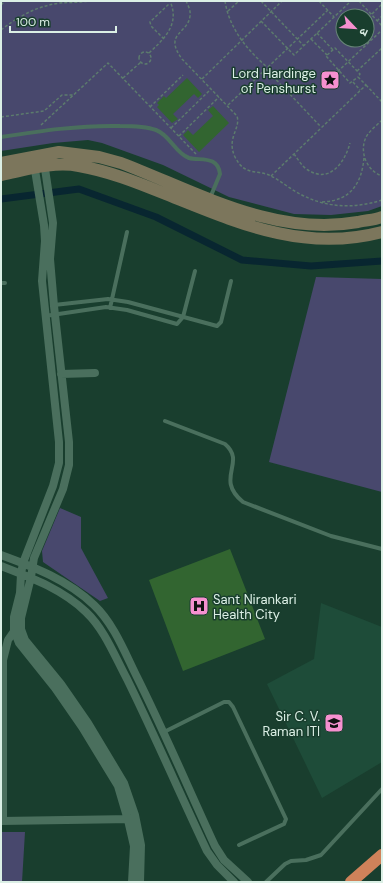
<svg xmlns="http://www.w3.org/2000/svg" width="383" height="883" viewBox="0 0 383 883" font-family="'DM Sans','Noto Sans Devanagari',sans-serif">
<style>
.built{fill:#1e4c39}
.green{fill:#48486d;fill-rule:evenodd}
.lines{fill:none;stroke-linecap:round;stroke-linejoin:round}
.canal{stroke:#082630;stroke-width:7}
.building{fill:#326530}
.path{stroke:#5c7b6d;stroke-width:1.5;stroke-dasharray:3 2;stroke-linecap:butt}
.service{stroke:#4a6f5d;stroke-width:4}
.minor{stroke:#4a6f5d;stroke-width:8}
.secondary{stroke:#7c765c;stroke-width:12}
.trunk{stroke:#cf825a;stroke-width:12}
.labels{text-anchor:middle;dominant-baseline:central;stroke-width:3;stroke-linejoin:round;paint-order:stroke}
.poi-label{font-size:13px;fill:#dbefe5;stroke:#193e2e;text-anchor:end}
</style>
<rect width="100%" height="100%" fill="#193e2e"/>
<!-- built -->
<path class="built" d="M321 603 382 627V762L322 798 267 684 314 659Z"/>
<!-- green -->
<path class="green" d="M1 1H382V206L368 211 331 215 294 214 229 197 163 165 102 143 88 140 53 143 1 151ZM343 16H367V40H343Z
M316 277 382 279V492L269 462Z
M60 508 81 517V548L108 598 100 601 43 562 42 551Z
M1 832H25L22 882H1Z"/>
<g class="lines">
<!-- canal -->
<path class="canal" d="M1 199 79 189 156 217 242 260 311 266 382 261"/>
</g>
<!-- building -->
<path class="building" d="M187 78 202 94 198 98 194 94 173 114 178 119 172 123 157 107 159 105 157 103 164 96 166 98Z
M213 106 229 123 199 152 183 135 188 130 193 135 213 116 208 110Z
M230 549 265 639 183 671 149 580Z"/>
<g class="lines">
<!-- path -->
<path class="path" d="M186 1C188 5 191 11 190 16 188 34 163 33 182 59L237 116C241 129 226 138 235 157 245 177 258 169 271 176 281 181 290 189 300 194 326 208 354 209 382 200
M225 1C229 28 247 50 267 67
M261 1 304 46
M319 1 334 17
M359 1 382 26
M1 5 5 1
M228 11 239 1
M372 14 382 4
M261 21 294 55 351 1
M377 21 382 16
M1 30C19 16 37 6 60 3 69 2 78 3 88 1
M317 33 333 50
M164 39 151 26 150 22 170 3
M311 39 327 55
M139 58a6 6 0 1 1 12 0a6 6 0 1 1-12 0Z
M149 53C165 38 180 24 170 1
M266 69 321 127
M357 71 382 48
M334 75 382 30
M123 78 141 62
M202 79 282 1
M353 82 360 90
M366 85 382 102
M228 105 328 10
M150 107 183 75
M1 117 44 111 62 95H73
M382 120C378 124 372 129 368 134 358 148 365 170 382 176
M41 125 108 63 196 154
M171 128 211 89
M179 136 219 97
M294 154C298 159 302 167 308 170 330 184 345 162 350 143
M271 176 366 85 358 77 360 74 335 48 326 56 350 83 358 77
M322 202C350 201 362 184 364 157"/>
<!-- service -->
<path class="service" d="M1 137C40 131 80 125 120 126 132 126 145 126 156 130 170 135 175 153 189 158 200 161 218 155 220 174L210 198
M1 283H5
M54 305 108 299 128 302 217 326 221 322 231 281
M110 308 127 232
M45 316 106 307 127 310 177 324 183 317 195 271
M165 421 225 444C247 463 214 478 243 502L331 536 382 549
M164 732 224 702H229L233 707 286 819 284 824 239 845
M266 882 285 864 291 861 306 860 321 855 382 789"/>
<!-- minor -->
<path class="minor" d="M44 162 53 223 50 259 54 306 69 442V465L63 489 34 558 31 577 21 618V629L25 640 61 684 88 723 124 783 135 815 141 845 140 882
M34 164 44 225 45 241 42 281 59 442V463L53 486 23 563 21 574 20 593 14 617V630L19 643 55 688 82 727 118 786 128 820 134 846 132 882
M61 374 95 373
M1 555C34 567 68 580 94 605 114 624 125 653 137 677 165 733 189 790 215 846L224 860 248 882
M1 566C32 578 62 589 86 612 105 630 115 657 127 679 155 736 180 794 207 851L217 865 234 882
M1 821 132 819
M3 821V660L8 640 17 627"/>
<!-- secondary -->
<path class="secondary" d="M1 163 59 152 99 157 121 163C197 192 274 237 358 222 366 220 375 220 382 217
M1 175C26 170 53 161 79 166 108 171 136 182 163 193 236 222 302 253 382 232"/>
<!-- trunk -->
<path class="trunk" d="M351 882 382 855"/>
</g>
<!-- icons -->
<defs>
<symbol id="sight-square" viewBox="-11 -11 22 22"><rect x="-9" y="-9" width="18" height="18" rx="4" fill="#f690cf" stroke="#193e2e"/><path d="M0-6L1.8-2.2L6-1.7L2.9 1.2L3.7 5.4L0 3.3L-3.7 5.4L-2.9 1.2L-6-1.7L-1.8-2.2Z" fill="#111"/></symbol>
<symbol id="hospital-square" viewBox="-11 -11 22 22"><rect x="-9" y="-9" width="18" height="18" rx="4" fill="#f690cf" stroke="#193e2e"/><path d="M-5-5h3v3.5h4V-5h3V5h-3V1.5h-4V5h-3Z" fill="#111"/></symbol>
<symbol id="university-square" viewBox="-11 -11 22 22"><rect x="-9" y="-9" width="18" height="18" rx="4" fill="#f690cf" stroke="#193e2e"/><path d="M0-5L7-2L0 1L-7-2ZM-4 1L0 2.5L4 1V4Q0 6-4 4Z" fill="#111"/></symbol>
</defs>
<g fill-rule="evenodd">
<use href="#sight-square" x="319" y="69" width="22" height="22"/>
<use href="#hospital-square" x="188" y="595" width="22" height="22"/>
<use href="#university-square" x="323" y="712" width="22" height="22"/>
</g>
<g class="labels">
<!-- poi labels -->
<g class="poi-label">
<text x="316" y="73">Lord Hardinge<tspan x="316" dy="15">of Penshurst</tspan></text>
<text x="213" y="599" text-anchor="start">Sant Nirankari<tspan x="213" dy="15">Health City</tspan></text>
<text x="320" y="716">Sir C. V.<tspan x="320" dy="15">Raman ITI</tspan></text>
</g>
</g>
<!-- border -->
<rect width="383" height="883" fill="none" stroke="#dbefe5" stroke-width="4"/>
<!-- north arrow -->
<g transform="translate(355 28) rotate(115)"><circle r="19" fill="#193e2e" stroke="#678577"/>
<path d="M0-3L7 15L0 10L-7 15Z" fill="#f690cf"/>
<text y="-6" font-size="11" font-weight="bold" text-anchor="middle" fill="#dbefe5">उ</text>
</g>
<!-- scale -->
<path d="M10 26v6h106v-6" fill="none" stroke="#dbefe5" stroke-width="2"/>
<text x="16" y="26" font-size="12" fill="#dbefe5" stroke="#193e2e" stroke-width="3" paint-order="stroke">100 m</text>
</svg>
